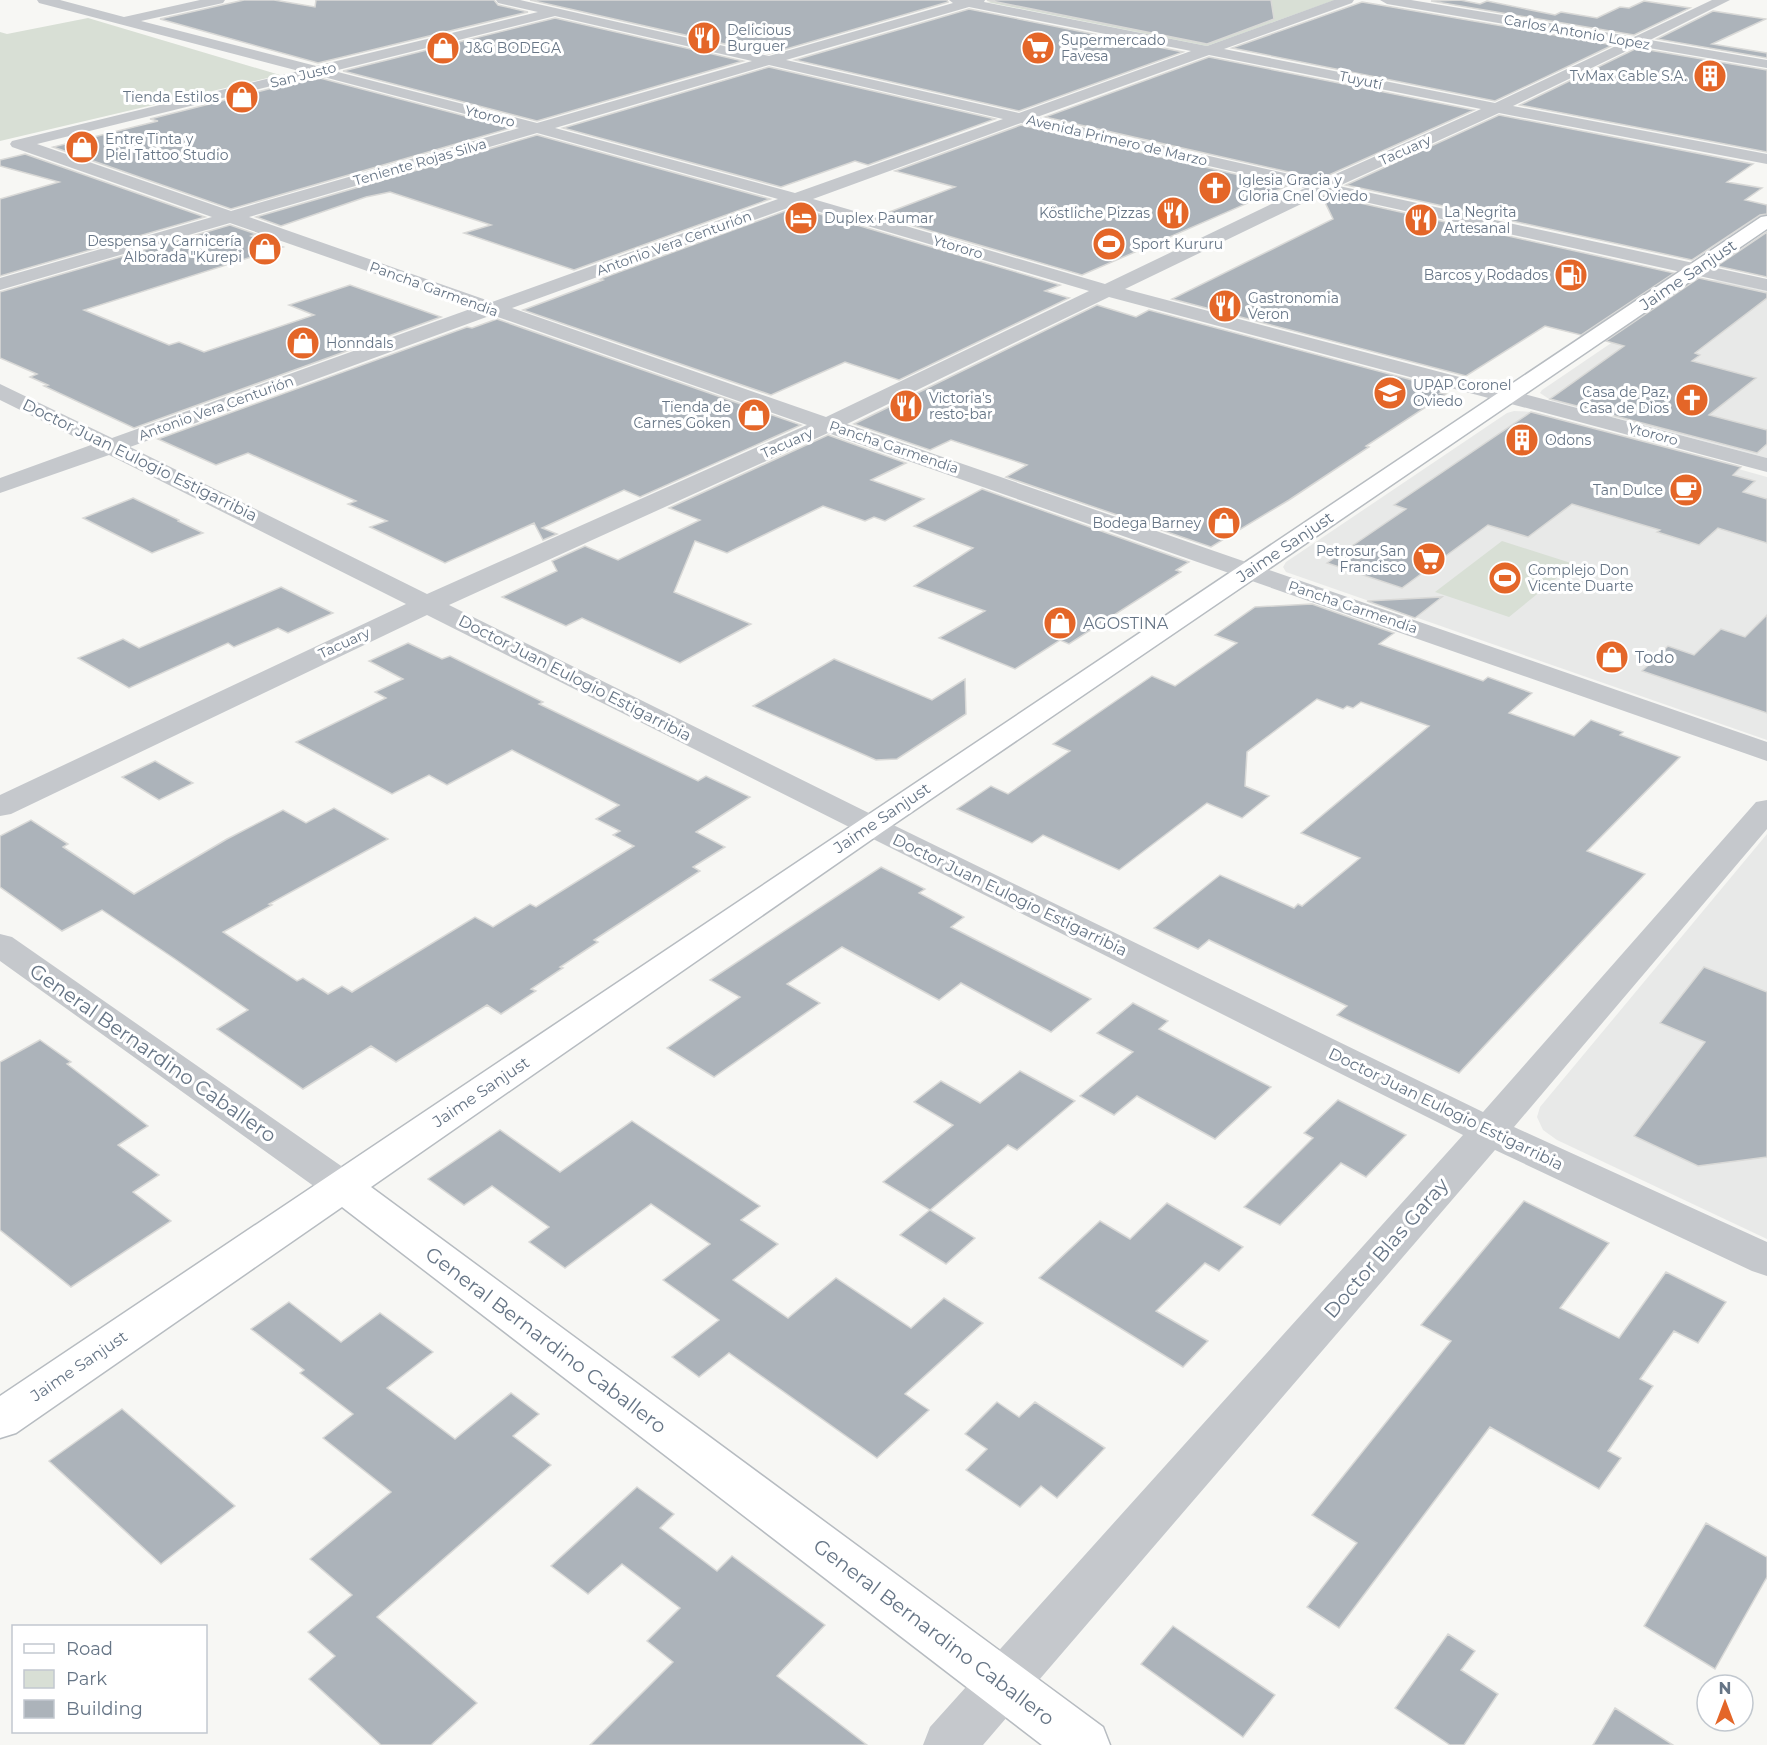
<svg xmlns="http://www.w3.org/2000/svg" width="1767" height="1745" viewBox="0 0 1767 1745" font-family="Montserrat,sans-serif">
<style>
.built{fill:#e8e9e8}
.green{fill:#d8dfd5}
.building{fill:#acb3ba;stroke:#d9d9d7;stroke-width:1.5}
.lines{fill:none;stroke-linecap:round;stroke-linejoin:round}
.secondary-casing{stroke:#b7bcc1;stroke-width:3}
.street{fill:#c5c8cc;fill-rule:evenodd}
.secondary{fill:#fff;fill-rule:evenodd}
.labels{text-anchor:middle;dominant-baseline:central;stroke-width:6;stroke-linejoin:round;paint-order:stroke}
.far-poi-label{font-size:14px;fill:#667586;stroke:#fff;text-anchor:start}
.far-street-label{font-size:14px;fill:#667586;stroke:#fff}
.street-label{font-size:16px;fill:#667586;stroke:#fff}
.poi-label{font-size:16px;fill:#667586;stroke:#fff;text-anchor:start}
.near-street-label{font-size:20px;fill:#667586;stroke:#fff}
</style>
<rect width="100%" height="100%" fill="#f7f7f4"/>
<!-- built -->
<path class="built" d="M1704 280H1722L1767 291V458L1552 401 1540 393 1542 390Z
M1514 411 1535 412 1767 477V740L1286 572 1283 567 1286 562 1507 413Z
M1767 834V1239L1557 1140 1543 1130 1537 1117 1540 1107Z"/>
<!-- green -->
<path class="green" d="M995 0H1335L1207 46 987 2Z
M88 18 280 75 0 141V32L7 34Z
M1502 541 1574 564 1509 617 1435 592Z"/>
<!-- building -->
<path class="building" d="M244 0H274L315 7 316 0H494L498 5 528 12 318 63 160 19Z
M530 0H947L948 2 769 54Z
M987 0H1271L1274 19 1207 44Z
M1460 0 1480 4 1487 1 1555 15 1561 12 1597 18 1620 7 1629 8 1644 1 1690 8 1634 35 1431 1Z
M1362 2 1386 6 1613 45 1495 101 1232 48Z
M969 9 1183 52 1019 111 795 60Z
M1713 11 1766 19 1712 44 1767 53V58L1657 39Z
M555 18 743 61 537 121 343 71Z
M1637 48 1767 70V152L1520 105Z
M1209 57 1474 110 1320 179 1045 117Z
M769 67 995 119 868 165 855 161 781 187 563 128Z
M316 77 511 128 231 209 53 147 158 121 150 119Z
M1499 115 1753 164 1727 182 1762 188 1745 200 1767 205V214L1760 215 1692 260 1346 185Z
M1021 125 1287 186 1082 275 879 216 955 187 895 171Z
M537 135 770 199 574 270 464 233 491 225 390 192 366 197 281 226 256 217Z
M25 154 205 217 0 276V199L59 182 0 166V160Z
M1324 195 1674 273 1581 335 1545 326 1466 376 1172 299 1333 219 1322 196Z
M796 207 1060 285 1045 291 1069 298 899 380 845 362 771 395 523 310 603 280 600 279Z
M230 225 256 234 251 236 283 247 84 310 169 345 179 342 204 352 314 315 289 305 350 285 441 317 134 428 44 386 48 385 30 377 37 374 0 358V292Z
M1767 232V277L1717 266Z
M1699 278 1767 293V298L1695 353 1700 355 1692 361 1756 378 1709 415 1767 430V444L1757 453 1550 399 1624 346 1606 341Z
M1097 305 1136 317 1149 310 1446 389 1440 393 1446 394 1366 446 1369 447 1289 500 1211 547 1006 477 1027 465 951 440 930 450 854 424Z
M497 319 801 425 640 497 624 490 542 528 557 534 543 540 534 523 445 563 370 527 387 521 348 504 356 501 248 453 216 465 158 439 467 327 472 328Z
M1531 412 1741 467 1733 475 1755 481 1743 492 1767 499V543L1718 528 1699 545 1657 532 1660 530 1572 504 1528 537 1488 525 1402 588 1327 563 1406 509 1394 505Z
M828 435 906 463 871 480 924 499 885 521 874 517 865 521 823 506 727 553 695 541 674 592 751 624 680 663 582 618 566 626 502 597 557 571 552 561 585 546 618 560 700 520 669 508Z
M982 489 1189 562 1176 570 1181 572 1069 644 1060 640 1015 669 939 638 985 611 914 586 973 548 914 526Z
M133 498 179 520 178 521 203 533 152 553 83 518Z
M281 587 333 613 288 633 278 628 234 647 228 643 129 688 78 658 123 639 139 648Z
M1442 597 1415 618 1367 601Z
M1312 604 1394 633 1379 644 1483 681 1488 677 1532 693 1509 713 1574 736 1591 720 1623 732 1620 735 1680 757 1587 851 1645 874 1459 1073 1337 1015 1347 1006 1209 940 1198 949 1154 928 1220 875 1294 908 1298 904 1302 906 1360 858 1301 833 1429 726 1361 702 1353 708 1347 706 1343 709 1317 699 1247 752 1245 786 1269 796 1242 818 1207 803 1119 870 1043 835 1032 843 957 809 991 786 1008 794 1070 751 1053 744 1152 676 1175 686 1237 643 1215 635 1255 607Z
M1767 615V713L1642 671 1668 646 1694 655 1721 629 1745 637Z
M408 643 442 659 450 656 543 702 539 704 698 781 706 776 750 797 696 832 725 847 693 867 700 871 594 940 598 942 560 967 563 968 531 989 536 991 501 1014 487 1005 396 1062 371 1046 303 1089 217 1029 248 1010 175 959 102 910 62 931 0 887V836L31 820 68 844 63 847 134 894 227 839 283 810 306 823 334 808 388 839 269 904 272 905 223 932 297 981 303 978 328 994 342 986 352 992 475 917 493 927 530 904 536 907 634 846 613 835 620 831 596 819 619 805 512 750 447 785 429 775 392 794 296 742 386 698 375 692 403 679 369 661Z
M834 659 932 700 965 679 966 714 897 759 876 760 753 706Z
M155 761 193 783 159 800 122 777Z
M881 867 925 889 919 893 964 917 951 927 1091 999 1051 1032 961 983 939 1000 842 947 787 984 820 1003 714 1077 667 1048 740 997 710 980Z
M1704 967 1767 992V1157L1698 1166 1634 1136 1705 1042 1660 1023Z
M1133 1003 1168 1021 1159 1029 1271 1087 1215 1139 1137 1096 1114 1115 1080 1096 1133 1052 1097 1033Z
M40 1040 71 1062 67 1064 148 1126 118 1145 159 1175 133 1192 171 1221 71 1287 0 1230V1062Z
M1020 1071 1075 1101 1017 1150 1008 1145 930 1210 883 1182 953 1125 914 1102 941 1081 980 1103Z
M1338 1100 1406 1135 1366 1177 1341 1163 1280 1225 1244 1207 1313 1138 1304 1133Z
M632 1121 760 1206 741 1220 778 1244 733 1280 788 1318 836 1278 911 1328 944 1298 983 1323 905 1394 929 1410 877 1458 729 1353 699 1377 672 1357 719 1320 663 1280 710 1244 651 1204 565 1268 529 1242 549 1227 492 1186 464 1205 428 1179 500 1130 560 1172Z
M1524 1201 1609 1243 1560 1308 1619 1338 1666 1272 1726 1302 1698 1343 1674 1331 1640 1379 1653 1386 1608 1451 1621 1458 1599 1489 1490 1427 1339 1628 1307 1607 1357 1543 1312 1515 1451 1341 1421 1325Z
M1167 1203 1243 1247 1219 1271 1205 1263 1156 1311 1208 1341 1183 1367 1039 1278 1100 1221 1130 1239Z
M930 1210 975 1238 946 1264 900 1235Z
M289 1302 341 1342 380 1313 433 1352 387 1388 455 1439 511 1393 539 1414 513 1436 551 1465 377 1617 477 1703 431 1745H381L309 1679 335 1656 308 1632 352 1595 310 1559 391 1492 323 1438 353 1414 300 1373 304 1370 251 1329Z
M997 1402 1019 1417 1035 1402 1105 1448 1057 1498 1041 1486 1020 1507 966 1470 987 1449 965 1434Z
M122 1409 235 1506 161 1564 49 1461Z
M637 1487 674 1514 660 1528 717 1571 732 1556 825 1625 777 1676 867 1745H590L673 1662 647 1641 680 1608 622 1564 588 1594 551 1566Z
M1706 1523 1767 1557V1577L1715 1669 1644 1626Z
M1173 1626 1275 1695 1243 1737 1141 1664Z
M1448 1634 1475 1651 1461 1670 1498 1694 1464 1745H1450L1395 1708Z
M1615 1708 1673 1745H1593Z"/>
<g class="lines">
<defs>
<path id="secondary" d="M1767 216V229L881 833 371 1187 1103 1727 1110 1745H1042L342 1207 16 1433 0 1438V1396L1761 217Z"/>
</defs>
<!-- secondary casing -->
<use href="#secondary" class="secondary-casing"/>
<!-- street -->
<path class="street" d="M37 0H60L124 17 200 0H225L223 3 141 21 316 66 538 12 498 3 496 0H520L769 56 953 3 949 0H985L984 2 1207 46 1334 0H1354L1352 3 1224 49 1495 103 1620 44 1387 4 1380 0H1411L1634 37 1712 0H1730L1650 40 1767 60V68L1637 46 1513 106 1767 154V164L1499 113 1339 186 1767 279V291L1324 193 1125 289 1767 458V472L1109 297 847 424 1767 742V761L828 433 449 605 881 819 1483 1112 1756 802 1767 800V829L1514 1127 1767 1242V1276L1752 1271 1495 1150 983 1745H923L930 1727 1463 1135 427 615 11 814 0 816V795L406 604 109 455 0 493V478L91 445 0 400V384L112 438 473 308 230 223 0 290V278L212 217 12 147 10 144 12 141 299 71 39 3ZM969 7 1191 51 1019 113 786 60ZM555 16 752 61 537 123 334 71ZM1209 55 1481 109 1320 181 1037 117ZM769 65 1003 119 795 193 555 128ZM316 75 519 128 231 211 37 144ZM1021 123 1305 188 1105 284 813 199ZM537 133 778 199 492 302 249 217ZM796 205 1089 291 826 417 512 308ZM492 315 807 425 427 594 130 447Z
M0 934 12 937 357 1177 363 1187 357 1197 343 1201 329 1197 0 961Z"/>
<!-- secondary -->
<use href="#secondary" class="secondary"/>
</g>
<!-- icons -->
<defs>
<symbol id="restaurant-disc" viewBox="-11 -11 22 22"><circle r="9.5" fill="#e46628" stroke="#fff"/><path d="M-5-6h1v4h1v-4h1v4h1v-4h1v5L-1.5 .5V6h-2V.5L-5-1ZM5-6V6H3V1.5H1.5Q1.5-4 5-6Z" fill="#fff"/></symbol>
<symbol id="shop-disc" viewBox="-11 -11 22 22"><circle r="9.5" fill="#e46628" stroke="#fff"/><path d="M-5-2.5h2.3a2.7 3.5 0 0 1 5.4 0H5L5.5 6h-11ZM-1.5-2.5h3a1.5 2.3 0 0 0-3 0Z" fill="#fff"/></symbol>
<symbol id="supermarket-disc" viewBox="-11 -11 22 22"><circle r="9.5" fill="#e46628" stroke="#fff"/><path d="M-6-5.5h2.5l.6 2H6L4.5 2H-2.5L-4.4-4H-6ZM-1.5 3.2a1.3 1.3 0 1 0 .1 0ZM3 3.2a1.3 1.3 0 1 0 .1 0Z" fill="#fff"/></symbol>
<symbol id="building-disc" viewBox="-11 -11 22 22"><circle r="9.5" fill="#e46628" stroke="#fff"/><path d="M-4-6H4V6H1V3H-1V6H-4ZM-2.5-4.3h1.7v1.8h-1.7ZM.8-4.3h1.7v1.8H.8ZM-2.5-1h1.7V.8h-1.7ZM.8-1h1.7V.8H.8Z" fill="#fff"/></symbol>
<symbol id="church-disc" viewBox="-11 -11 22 22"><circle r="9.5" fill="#e46628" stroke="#fff"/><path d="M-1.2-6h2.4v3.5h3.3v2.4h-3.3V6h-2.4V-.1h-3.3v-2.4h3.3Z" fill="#fff"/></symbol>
<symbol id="hotel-disc" viewBox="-11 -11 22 22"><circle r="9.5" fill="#e46628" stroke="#fff"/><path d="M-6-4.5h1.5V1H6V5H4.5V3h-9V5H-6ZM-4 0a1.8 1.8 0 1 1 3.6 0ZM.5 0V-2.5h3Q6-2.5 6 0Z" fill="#fff"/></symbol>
<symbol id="stadium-disc" viewBox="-11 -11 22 22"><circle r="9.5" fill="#e46628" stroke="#fff"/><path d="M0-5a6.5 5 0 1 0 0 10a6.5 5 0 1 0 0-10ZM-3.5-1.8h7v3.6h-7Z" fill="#fff"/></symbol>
<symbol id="fuel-disc" viewBox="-11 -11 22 22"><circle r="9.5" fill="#e46628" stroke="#fff"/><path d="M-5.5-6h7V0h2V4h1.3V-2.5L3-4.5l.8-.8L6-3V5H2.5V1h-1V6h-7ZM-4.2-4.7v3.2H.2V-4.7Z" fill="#fff"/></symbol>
<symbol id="university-disc" viewBox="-11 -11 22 22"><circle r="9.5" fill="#e46628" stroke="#fff"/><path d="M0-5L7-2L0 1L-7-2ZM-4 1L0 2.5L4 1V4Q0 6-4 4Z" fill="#fff"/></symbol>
<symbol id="cafe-disc" viewBox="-11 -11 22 22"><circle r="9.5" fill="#e46628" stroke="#fff"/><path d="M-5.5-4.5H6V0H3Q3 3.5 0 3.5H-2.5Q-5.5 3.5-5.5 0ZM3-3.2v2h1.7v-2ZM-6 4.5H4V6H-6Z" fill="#fff"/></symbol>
</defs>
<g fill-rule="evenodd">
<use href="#restaurant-disc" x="685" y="19" width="38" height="38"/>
<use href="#shop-disc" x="424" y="29" width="38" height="38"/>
<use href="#supermarket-disc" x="1019" y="29" width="38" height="38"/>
<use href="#building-disc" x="1691" y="57" width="38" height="38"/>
<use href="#shop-disc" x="223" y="78" width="38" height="38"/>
<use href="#shop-disc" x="63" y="128" width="38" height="38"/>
<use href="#church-disc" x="1196" y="169" width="38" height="38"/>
<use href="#restaurant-disc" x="1154" y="194" width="38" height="38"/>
<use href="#hotel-disc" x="782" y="199" width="38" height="38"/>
<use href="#restaurant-disc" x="1402" y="201" width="38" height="38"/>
<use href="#stadium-disc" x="1090" y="225" width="38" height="38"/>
<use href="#shop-disc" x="246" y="230" width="38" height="38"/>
<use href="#fuel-disc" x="1552" y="256" width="38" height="38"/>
<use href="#restaurant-disc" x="1206" y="287" width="38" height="38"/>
<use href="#shop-disc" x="284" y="324" width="38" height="38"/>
<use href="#university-disc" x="1371" y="374" width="38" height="38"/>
<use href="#church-disc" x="1673" y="381" width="38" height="38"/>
<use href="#restaurant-disc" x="887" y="387" width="38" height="38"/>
<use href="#shop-disc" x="735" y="396" width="38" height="38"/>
<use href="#building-disc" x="1503" y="421" width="38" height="38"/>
<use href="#cafe-disc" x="1667" y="471" width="38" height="38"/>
<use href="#shop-disc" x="1205" y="504" width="38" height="38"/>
<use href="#supermarket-disc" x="1410" y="540" width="38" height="38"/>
<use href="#stadium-disc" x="1486" y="559" width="38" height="38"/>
<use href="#shop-disc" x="1041" y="604" width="38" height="38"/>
<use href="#shop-disc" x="1593" y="638" width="38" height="38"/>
</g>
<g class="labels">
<!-- far-poi labels -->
<g class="far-poi-label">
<text x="727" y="30">Delicious<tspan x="727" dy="16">Burguer</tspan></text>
<text x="1061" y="40">Supermercado<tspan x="1061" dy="16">Favesa</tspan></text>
<text x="466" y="48">J&amp;G BODEGA</text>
<text x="1687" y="76" text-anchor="end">TvMax Cable S.A.</text>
<text x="219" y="97" text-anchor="end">Tienda Estilos</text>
<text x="105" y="139">Entre Tinta y<tspan x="105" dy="16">Piel Tattoo Studio</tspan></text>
<text x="1238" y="180">Iglesia Gracia y<tspan x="1238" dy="16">Gloria Cnel Oviedo</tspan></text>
<text x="1444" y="212">La Negrita<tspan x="1444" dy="16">Artesanal</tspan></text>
<text x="1150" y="213" text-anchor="end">Köstliche Pizzas</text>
<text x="824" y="218">Duplex Paumar</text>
<text x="242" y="241" text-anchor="end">Despensa y Carnicería<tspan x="242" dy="16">Alborada "Kurepi</tspan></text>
<text x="1132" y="244">Sport Kururu</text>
<text x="1548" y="275" text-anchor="end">Barcos y Rodados</text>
<text x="1248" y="298">Gastronomia<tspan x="1248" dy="16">Veron</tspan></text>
<text x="326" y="343">Honndals</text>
<text x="1413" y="385">UPAP Coronel<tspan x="1413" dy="16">Oviedo</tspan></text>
<text x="1669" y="392" text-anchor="end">Casa de Paz,<tspan x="1669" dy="16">Casa de Dios</tspan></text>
<text x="929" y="398">Victoria's<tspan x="929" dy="16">resto-bar</tspan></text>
<text x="731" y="407" text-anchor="end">Tienda de<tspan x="731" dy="16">Carnes Goken</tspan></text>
<text x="1545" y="440">Odons</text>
<text x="1663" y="490" text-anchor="end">Tan Dulce</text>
<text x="1201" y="523" text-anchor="end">Bodega Barney</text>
<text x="1406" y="551" text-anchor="end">Petrosur San<tspan x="1406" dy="16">Francisco</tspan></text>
<text x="1528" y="570">Complejo Don<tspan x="1528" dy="16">Vicente Duarte</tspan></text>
</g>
<!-- far-street labels -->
<g class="far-street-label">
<text transform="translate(1577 32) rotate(10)">Carlos Antonio Lopez</text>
<text transform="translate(303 75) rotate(-14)">San Justo</text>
<text transform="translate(1361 80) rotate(12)">Tuyutí</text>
<text transform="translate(490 116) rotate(14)">Ytororo</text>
<text transform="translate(1117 140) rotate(13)">Avenida Primero de Marzo</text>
<text transform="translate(1405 150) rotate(-24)">Tacuary</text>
<text transform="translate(420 162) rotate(-16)">Teniente Rojas Silva</text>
<text transform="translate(674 243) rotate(-20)">Antonio Vera Centurión</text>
<text transform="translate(958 247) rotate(16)">Ytororo</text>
<text transform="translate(434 289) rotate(20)">Pancha Garmendia</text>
<text transform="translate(216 408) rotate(-20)">Antonio Vera Centurión</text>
<text transform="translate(1653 434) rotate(15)">Ytororo</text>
<text transform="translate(787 443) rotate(-24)">Tacuary</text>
<text transform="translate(894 447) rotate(19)">Pancha Garmendia</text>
<text transform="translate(1353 607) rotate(19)">Pancha Garmendia</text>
<text transform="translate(344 643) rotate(-25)">Tacuary</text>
</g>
<!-- street labels -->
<g class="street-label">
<text transform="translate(1688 275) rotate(-34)">Jaime Sanjust</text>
<text transform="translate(140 460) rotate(26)">Doctor Juan Eulogio Estigarribia</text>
<text transform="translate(1285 547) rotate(-34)">Jaime Sanjust</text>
<text transform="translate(575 678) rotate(27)">Doctor Juan Eulogio Estigarribia</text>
<text transform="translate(882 818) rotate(-34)">Jaime Sanjust</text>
<text transform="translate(1010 895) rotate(26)">Doctor Juan Eulogio Estigarribia</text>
<text transform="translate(481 1092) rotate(-34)">Jaime Sanjust</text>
<text transform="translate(1446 1109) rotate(26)">Doctor Juan Eulogio Estigarribia</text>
<text transform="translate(79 1366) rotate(-34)">Jaime Sanjust</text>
</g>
<!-- poi labels -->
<g class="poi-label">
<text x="1083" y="623">AGOSTINA</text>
<text x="1635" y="657">Todo</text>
</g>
<!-- near-street labels -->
<g class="near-street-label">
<text transform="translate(153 1053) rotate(35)">General Bernardino Caballero</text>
<text transform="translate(1386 1248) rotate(-49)">Doctor Blas Garay</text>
<text transform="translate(546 1340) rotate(37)">General Bernardino Caballero</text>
<text transform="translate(934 1632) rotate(37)">General Bernardino Caballero</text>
</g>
</g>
<!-- legend -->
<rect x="12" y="1625" width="195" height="108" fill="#ffffff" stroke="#c2c8cf" stroke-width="1.5"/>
<rect x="24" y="1644" width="30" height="9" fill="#ffffff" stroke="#c2c8cf" stroke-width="1.5"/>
<text x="66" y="1655" font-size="18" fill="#667586">Road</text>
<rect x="24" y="1670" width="30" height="18" fill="#d8dfd5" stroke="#c2c8cf" stroke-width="1.5"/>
<text x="66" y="1685" font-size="18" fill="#667586">Park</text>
<rect x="24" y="1700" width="30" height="18" fill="#acb3ba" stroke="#c2c8cf" stroke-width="1.5"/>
<text x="66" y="1715" font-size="18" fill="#667586">Building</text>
<!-- north arrow -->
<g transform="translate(1725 1703)"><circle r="28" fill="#ffffff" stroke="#c2c8cf" stroke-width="1.5"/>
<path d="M0-4.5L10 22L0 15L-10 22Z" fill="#e46628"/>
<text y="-9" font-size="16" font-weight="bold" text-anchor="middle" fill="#667586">N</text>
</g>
</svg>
